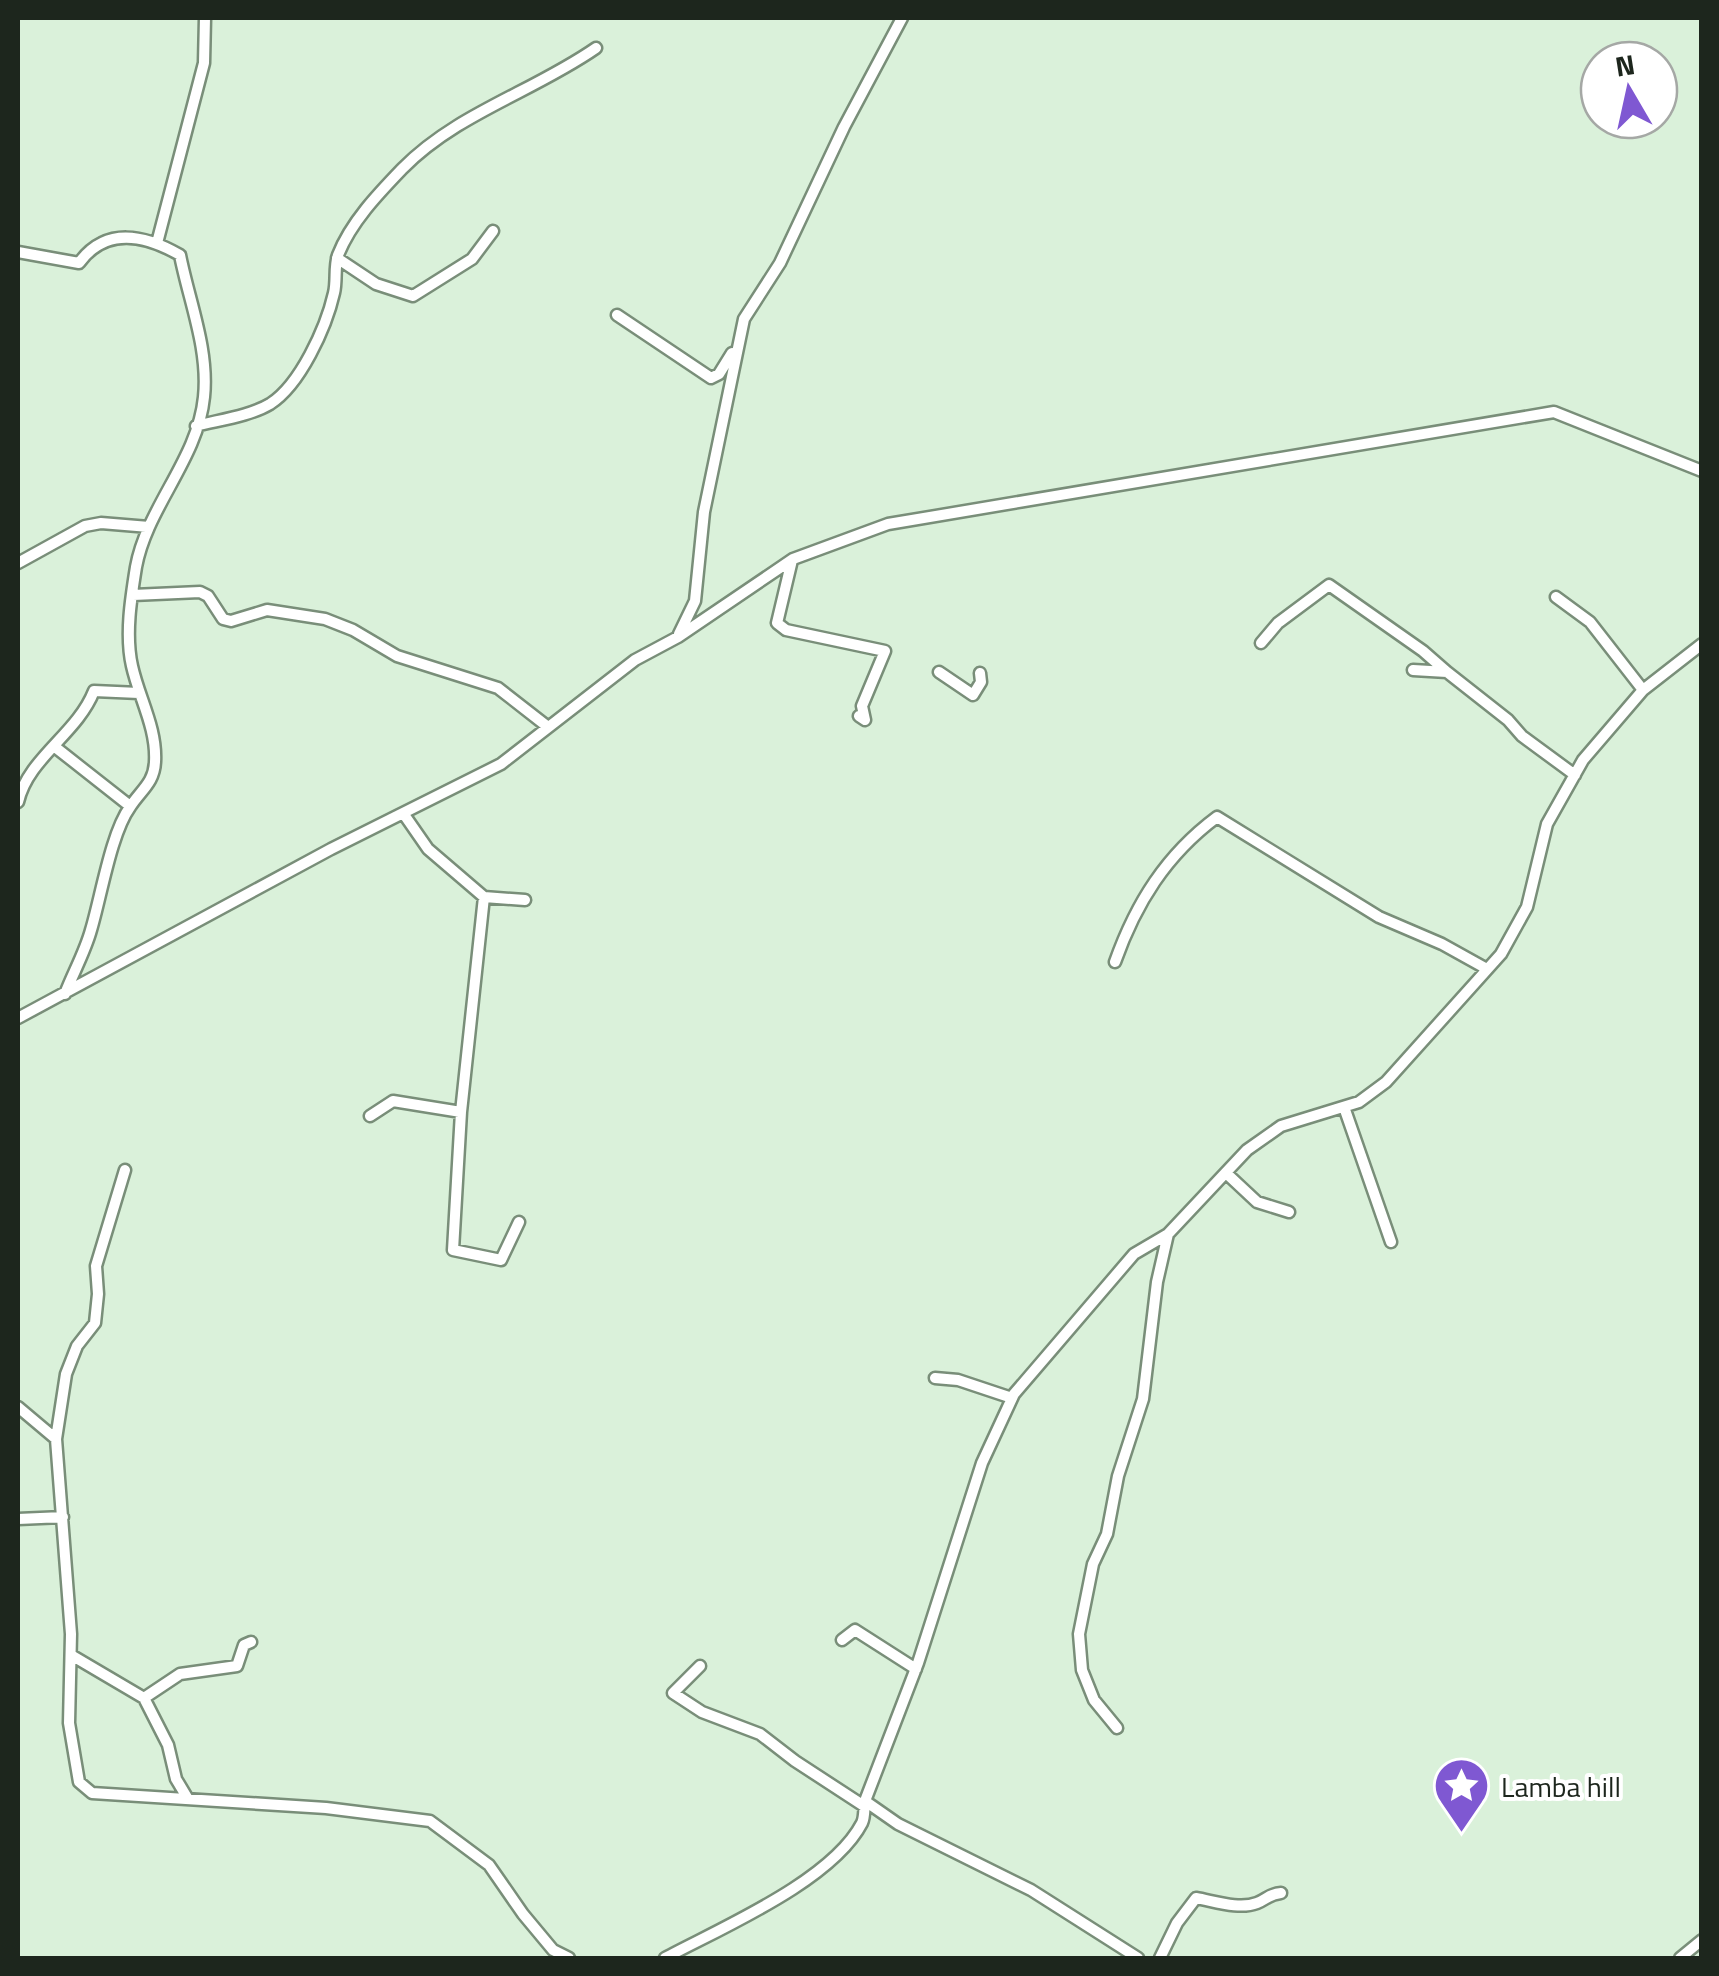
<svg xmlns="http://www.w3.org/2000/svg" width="1719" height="1976" viewBox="0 0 1719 1976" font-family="'Titillium Web',sans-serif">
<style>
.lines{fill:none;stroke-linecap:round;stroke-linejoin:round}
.street-casing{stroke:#798e79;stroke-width:15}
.street{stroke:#fff;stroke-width:10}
.labels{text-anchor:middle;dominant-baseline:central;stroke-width:8;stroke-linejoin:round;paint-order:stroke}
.poi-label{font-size:28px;fill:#1d261d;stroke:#fff;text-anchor:start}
</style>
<rect width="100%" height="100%" fill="#daf1da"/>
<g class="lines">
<defs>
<path id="street" d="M157 243 204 63 205 18
M18 252 79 263C106 226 145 235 180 255 189 301 209 349 204 397 198 459 147 507 136 567 131 598 125 635 132 666 139 698 157 728 155 762 154 783 141 790 130 807 111 833 101 897 91 930 85 952 73 973 65 994
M337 258 376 284 413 296 472 259 493 231
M617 315 711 378 719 374 732 353
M196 426C219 420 250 416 270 404 300 385 326 328 334 293 337 281 334 267 338 255 351 222 378 194 402 169 457 113 533 92 596 48
M792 560 777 623 786 630 885 651 862 706 865 720 859 716
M18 563 85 526 101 523 149 527
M133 595 200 592 208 596 223 619 231 621 267 610 325 619 353 630 397 656 498 688 548 727
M1556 597 1590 622 1643 690
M679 634 695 601 704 512 744 319 780 263 844 127 902 18
M1261 643 1278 623 1329 585 1423 651 1447 672
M1413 670 1447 672 1508 720 1522 736 1575 775
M939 672 973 695 981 682 980 673
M55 747 130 806
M18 802C28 758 77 734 94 691L139 693
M403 813 428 849 484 897 525 900
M484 897 461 1112 453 1250 501 1260 519 1222
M1115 962C1136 903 1166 855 1217 817L1379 917 1442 944 1487 969
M18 1018 331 849 501 764 635 660 678 637 793 559 888 524 1554 412 1702 471
M1344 1107 1391 1242
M370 1116 393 1101 461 1112
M125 1170 96 1266 98 1294 95 1323 77 1346 66 1374 56 1439 71 1634 69 1723 79 1782 92 1793 326 1808 430 1821 489 1865 523 1914 553 1950 569 1958
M1226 1173 1257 1202 1289 1212
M935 1378 958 1380 1012 1398
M18 1407 56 1439
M18 1519 63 1517
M842 1640 855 1630 916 1669
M71 1655 144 1698 168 1745 176 1779 188 1799
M700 1666 673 1693 702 1712 760 1734 795 1761 864 1806
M144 1698 180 1674 237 1666 244 1645 251 1642
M1117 1728 1094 1700 1082 1670 1079 1634 1093 1564 1107 1534 1118 1476 1143 1399 1157 1282 1168 1234
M865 1801 898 1824 1031 1890 1138 1958
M665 1958C721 1928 832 1881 862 1823 865 1817 864 1808 865 1801L918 1663 982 1463 1014 1394 1134 1254 1168 1234 1247 1150 1281 1126 1359 1102 1386 1082 1501 954 1527 907 1547 824 1583 760 1643 690 1702 644
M1160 1958 1177 1923 1196 1898C1214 1901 1239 1910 1257 1903 1267 1899 1269 1894 1281 1893
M1680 1958 1702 1940"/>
</defs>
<!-- street casing -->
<use href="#street" class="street-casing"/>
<!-- street -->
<use href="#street" class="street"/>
</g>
<!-- icons -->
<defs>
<symbol id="sight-pin" viewBox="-11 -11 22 30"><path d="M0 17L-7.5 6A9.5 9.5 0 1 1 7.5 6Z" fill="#7f58d2" stroke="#fff"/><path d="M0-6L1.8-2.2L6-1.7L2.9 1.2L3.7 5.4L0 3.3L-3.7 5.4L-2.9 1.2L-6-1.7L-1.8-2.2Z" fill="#fff"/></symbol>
</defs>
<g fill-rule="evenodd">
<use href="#sight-pin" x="1430" y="1754" width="63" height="86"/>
</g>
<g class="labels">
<!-- poi labels -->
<g class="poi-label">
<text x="1501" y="1786">Lamba hill</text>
</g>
</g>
<!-- border -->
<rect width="1719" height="1976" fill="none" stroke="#1d261d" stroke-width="40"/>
<!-- north arrow -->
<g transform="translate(1629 90) rotate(351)"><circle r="48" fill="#ffffff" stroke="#a5a8a5" stroke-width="2.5"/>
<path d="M0-8L18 38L0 25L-18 38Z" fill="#7f58d2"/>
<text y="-15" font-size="28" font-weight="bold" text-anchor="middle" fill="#1d261d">N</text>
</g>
</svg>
